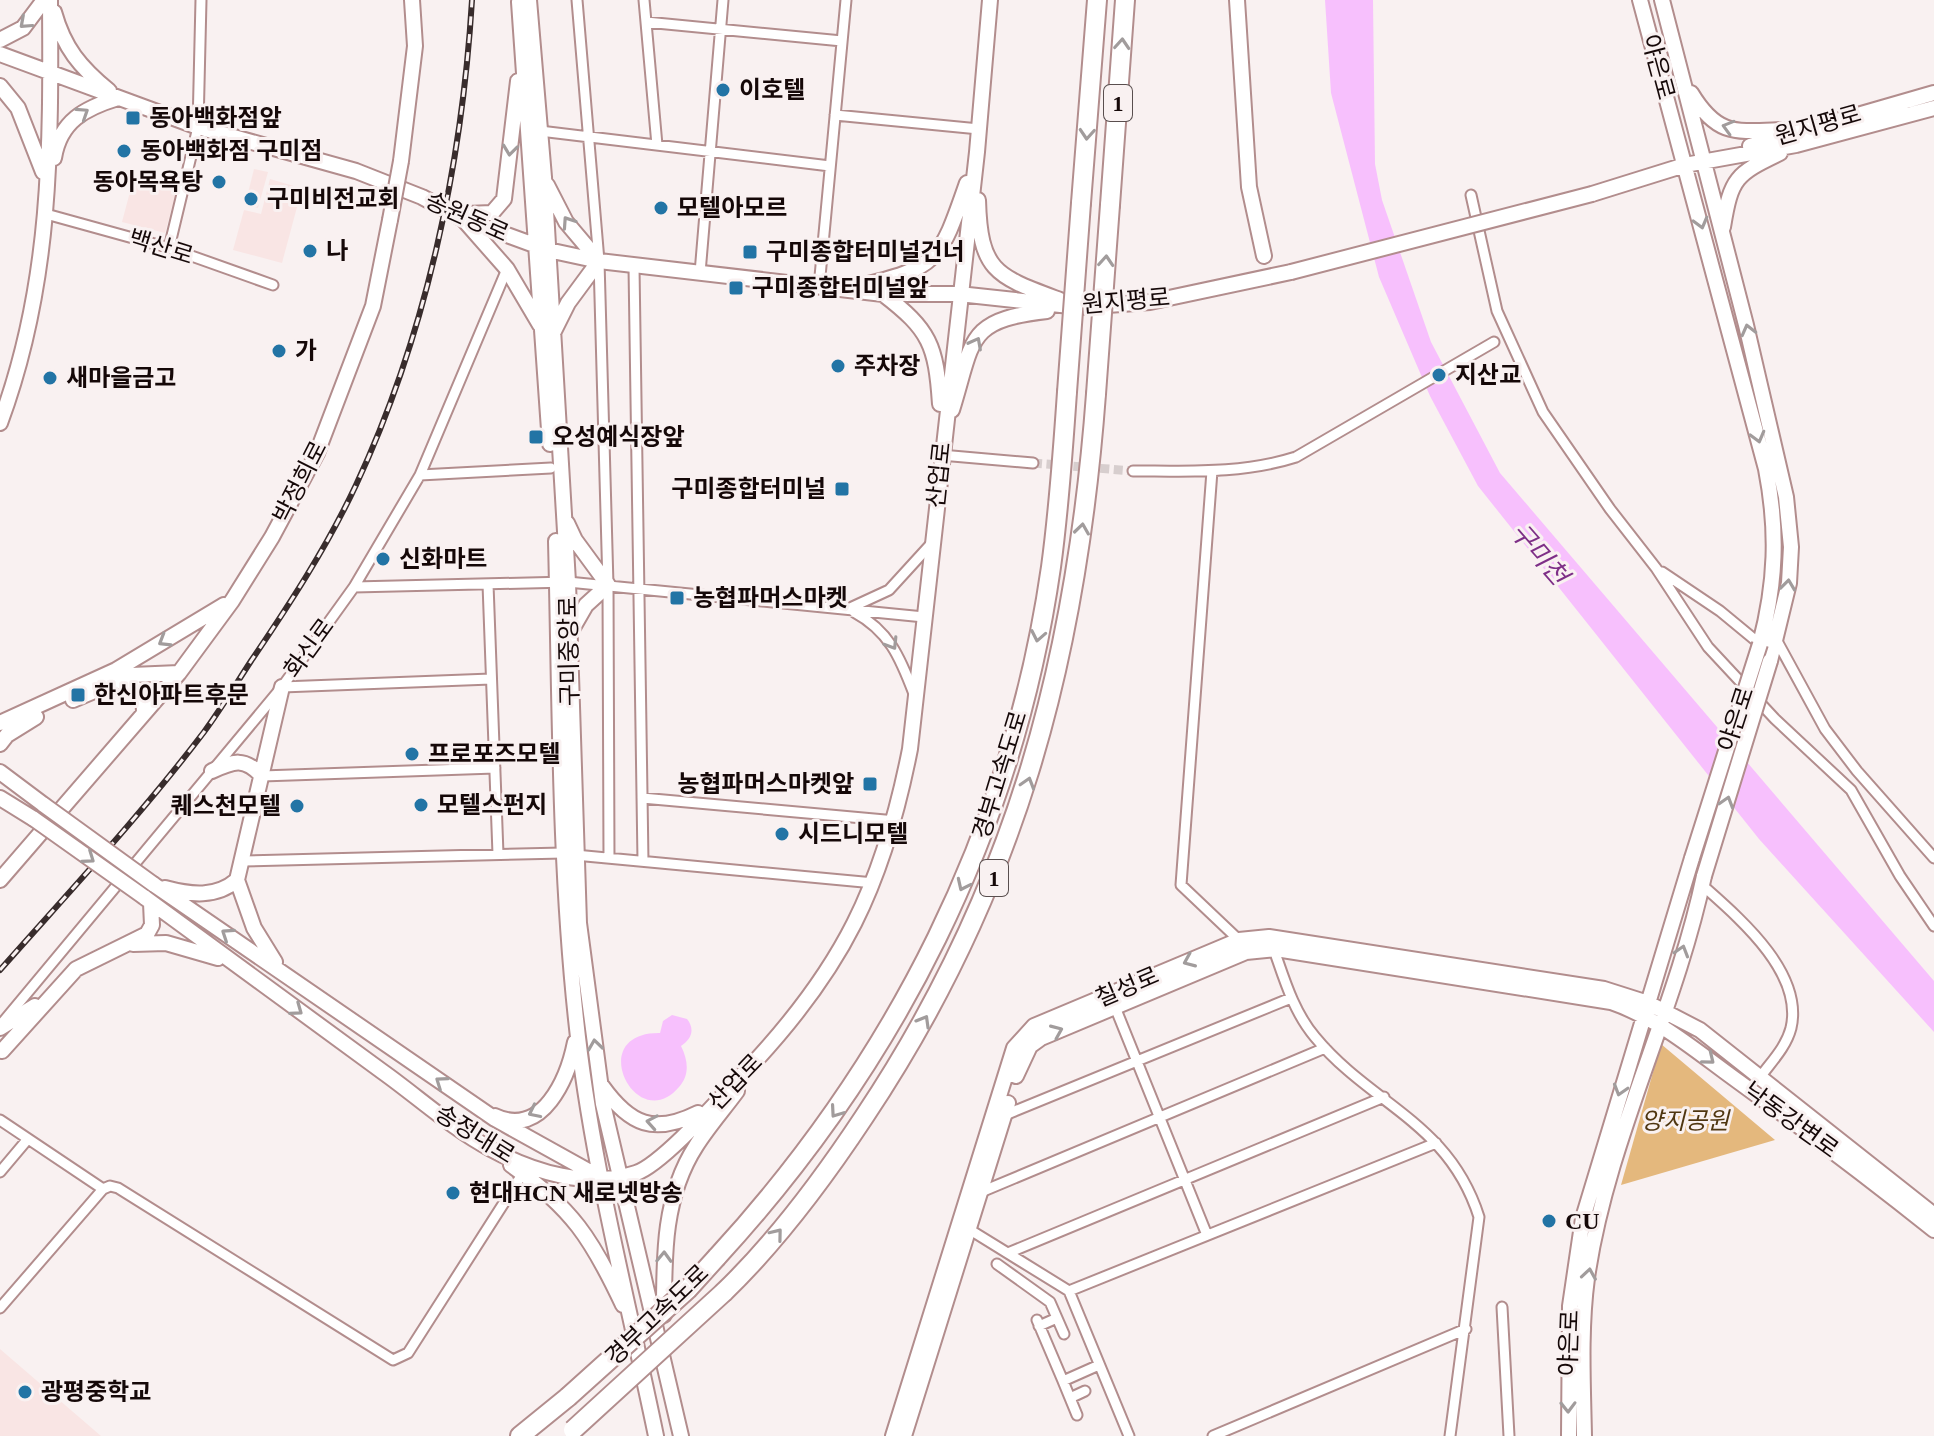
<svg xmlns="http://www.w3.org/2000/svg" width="1934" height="1436" viewBox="0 0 1934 1436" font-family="'Times New Roman','Noto Sans KR',serif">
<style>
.built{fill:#f9e5e4}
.green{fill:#e4b87d}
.water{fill:#f7c0fd}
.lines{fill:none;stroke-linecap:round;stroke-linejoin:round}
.street-tunnel{stroke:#d7cece;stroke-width:9;stroke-dasharray:9 4.5;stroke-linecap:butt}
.street-casing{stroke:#b28d8d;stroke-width:13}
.secondary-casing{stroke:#b28d8d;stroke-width:18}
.highway-casing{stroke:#b28d8d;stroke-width:22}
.street{stroke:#fff;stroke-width:9}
.secondary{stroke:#fff;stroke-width:14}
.highway{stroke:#fff;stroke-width:18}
.rail-casing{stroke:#382c2c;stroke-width:6}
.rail{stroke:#f9f1f1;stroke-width:3;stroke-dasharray:9;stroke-linecap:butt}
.secondary-bridge-casing{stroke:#b28d8d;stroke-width:18;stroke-linecap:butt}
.highway-bridge-casing{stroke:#b28d8d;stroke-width:22;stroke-linecap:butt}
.secondary-bridge{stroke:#fff;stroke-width:14}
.highway-bridge{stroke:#fff;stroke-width:18}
.oneway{stroke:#a19c9c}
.poi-dot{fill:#2274a5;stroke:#f9f1f1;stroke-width:3}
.labels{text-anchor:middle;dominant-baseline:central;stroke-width:6;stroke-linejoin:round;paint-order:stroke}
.shield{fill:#f9f1f1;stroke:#594e4e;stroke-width:2}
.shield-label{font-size:22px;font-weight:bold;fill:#150808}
.street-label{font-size:24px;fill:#150808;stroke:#f9f1f1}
.poi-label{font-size:24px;font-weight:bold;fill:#150808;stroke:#f9f1f1;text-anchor:start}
.park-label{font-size:24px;font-style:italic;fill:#4f3611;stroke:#f9f1f1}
.water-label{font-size:26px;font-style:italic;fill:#7e2f87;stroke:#f9f1f1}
</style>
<rect width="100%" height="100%" fill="#f9f1f1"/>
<!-- built -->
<path class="built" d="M254 169 268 172 258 208 245 205Z
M134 177 177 189 165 233 122 222Z
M270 179 297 187 295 194 300 196 282 263 233 250 244 210 261 214Z
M0 1349 101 1436H0Z"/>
<!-- green -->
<path class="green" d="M1661 1044 1775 1140 1621 1185Z"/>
<!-- water -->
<path class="water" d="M1325 0H1373L1375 164 1382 200 1431 342 1500 473 1934 981V1032L1759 839 1478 486 1430 396 1379 277 1331 93Z
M672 1015 687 1019C695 1029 692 1039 681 1046 688 1060 690 1075 679 1087 637 1137 583 1032 660 1033L663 1021Z"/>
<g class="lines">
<!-- street-tunnel -->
<path class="street-tunnel" d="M1033 463 1133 471"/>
<defs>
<path id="street" d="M577 0 599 261 608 585 609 858
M644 0 657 145
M646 22 842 41
M835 115 979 129
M540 131 830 166
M1471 195 1497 311 1543 412 1610 509 1656 568 1708 647 1775 719 1851 790 1900 876 1934 926
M46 214 169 248 273 285
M169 248 198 127 201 0
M634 267 643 861
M700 273 723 0
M819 287 846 0
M941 455 1033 463
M1133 471C1188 471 1243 474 1296 457L1494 342
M1212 471 1181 885 1240 941
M420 475 551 468
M1662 572 1720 611 1760 644
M488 584 498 854
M354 587 568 582 924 617
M850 608 889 590 931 544
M854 612C889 631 900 657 914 694
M1777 641 1825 729 1857 771 1934 858
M282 687 491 679
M262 776 495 768
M642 798 896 821
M575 855 874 883
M242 861 563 853
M1702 885C1738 917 1804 972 1791 1028 1786 1047 1772 1061 1761 1076
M1273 947C1284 978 1293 1011 1315 1037 1371 1105 1449 1122 1479 1217L1450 1436
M1115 1007 1207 1235
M3 1022 282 687 354 587 420 475 507 269
M1005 1115 1291 998
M0 1120 103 1189 0 1308
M0 1172 27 1140
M103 1189 110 1186 118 1188 393 1360 408 1353 523 1173
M981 1192 1325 1048
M967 1228 1069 1291 1129 1436
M1008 1253 1384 1097
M997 1264 1050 1302 1057 1318 1039 1326
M1069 1291 1436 1143
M1502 1307 1509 1436
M1057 1318 1064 1334
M1037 1320 1063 1381 1099 1365
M1063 1381 1077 1415
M1070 1398 1085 1391
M1213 1436 1466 1329"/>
<path id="secondary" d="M529 0 544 177 568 582 579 923 603 1104 681 1436
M1237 0 1249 187 1264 256
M1640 0 1766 469C1778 531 1776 583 1760 644
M1662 0 1746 325 1786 497 1791 547 1789 583 1770 661
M519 2 550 444
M54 12C64 48 80 67 109 91
M0 40 23 28 44 0
M0 54 198 127 356 171 422 197 463 219 548 250 599 261 883 294H959L1079 307 1150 302 1291 272
M0 86 18 108 43 172
M1691 93C1717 136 1735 132 1781 130
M1750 146 1934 93
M54 158C60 121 85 108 118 98
M401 161 415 46 412 0
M547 185 566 222 599 261
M1592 194 1685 165 1796 145 1934 108
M978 200C980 272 996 276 1060 300
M466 214 492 213 504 199 518 81
M463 219 507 269 540 325
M1723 227C1731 178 1736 174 1780 153
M856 287C938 268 940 261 967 183
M883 294C930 330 936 345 940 404
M553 333 568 303 599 261
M952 410C974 339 966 320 1047 311
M0 423C52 283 51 147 50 0
M567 523 575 540 608 585 586 605 571 631
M556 541C560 700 559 860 576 1019 590 1157 628 1300 656 1436
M119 680C136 684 144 693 144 712
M73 700 132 675 179 673
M0 723 116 670 224 605
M0 744 7 735 36 717
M212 771C234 761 244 757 262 776
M0 772 44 805
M0 798 34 819
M0 880 179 673 232 601 272 537 317 453 373 306 390 220
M237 880 254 928 275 962
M153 884 495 1119 603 1179
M165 888C191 895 216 898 237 880L282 687
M144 897C224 955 303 1014 383 1072 418 1097 453 1129 491 1149 533 1172 588 1189 636 1173 663 1164 724 1094 746 1071 843 969 883 886 910 749L977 152 990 0
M133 944 166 943 218 958
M0 1028 35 1006
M2 1051 76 969 147 934 152 925 151 903
M1016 1076 1030 1046 1041 1038 1246 952 1276 949 1611 1002C1660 1019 1697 1052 1739 1082 1805 1130 1870 1179 1934 1230
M602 1086C630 1125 654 1135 698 1113
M495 1116C543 1139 568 1077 575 1042
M511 1165C572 1208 592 1239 623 1305
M664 1315C664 1257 663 1197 696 1146 708 1127 723 1110 737 1091
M893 1436 1014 1048 1034 1026 1239 940 1269 937 1604 989 1648 1003 1700 1030 1934 1215
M904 1436 1008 1103
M1569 1436 1570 1306 1583 1218 1692 858
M1584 1436C1583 1384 1580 1330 1587 1278 1607 1140 1675 1013 1704 876"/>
<path id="highway" d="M1081 203 1097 0
M1110 205 1125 0
M717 1257C896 1062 1013 831 1051 567 1059 509 1063 451 1067 392
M724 1292C778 1240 823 1179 864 1117 1015 891 1076 663 1096 394
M520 1436 568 1397"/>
</defs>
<!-- street casing -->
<use href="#street" class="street-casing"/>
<!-- secondary casing -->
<use href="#secondary" class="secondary-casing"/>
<!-- highway casing -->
<use href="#highway" class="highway-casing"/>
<!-- street -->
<use href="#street" class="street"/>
<!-- secondary -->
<use href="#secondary" class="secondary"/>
<!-- highway -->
<use href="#highway" class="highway"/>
<defs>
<path id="rail" d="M0 970C69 892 141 815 204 732 221 709 236 684 251 661 289 605 327 547 356 485 426 335 462 165 472 0"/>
</defs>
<!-- rail casing -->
<use href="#rail" class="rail-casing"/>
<!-- rail -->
<use href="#rail" class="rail"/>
<defs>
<path id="secondary-bridge" d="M390 220 401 161
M1291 272 1592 194
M44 805 153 884
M34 819 144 897
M1692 858 1760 644
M1704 876 1770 661"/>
<path id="highway-bridge" d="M1067 392 1081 203
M1096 394 1110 205
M568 1397 688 1289 717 1257
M573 1430 724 1292"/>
</defs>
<!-- secondary-bridge casing -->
<use href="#secondary-bridge" class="secondary-bridge-casing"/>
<!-- highway-bridge casing -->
<use href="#highway-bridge" class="highway-bridge-casing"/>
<!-- secondary-bridge -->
<use href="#secondary-bridge" class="secondary-bridge"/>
<!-- highway-bridge -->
<use href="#highway-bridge" class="highway-bridge"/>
</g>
<!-- one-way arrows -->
<defs><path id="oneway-chevron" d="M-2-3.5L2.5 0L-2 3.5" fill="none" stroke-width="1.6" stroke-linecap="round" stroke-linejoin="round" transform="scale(2)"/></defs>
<g class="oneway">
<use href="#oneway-chevron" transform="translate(25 23) rotate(138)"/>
<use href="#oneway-chevron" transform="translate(1122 44) rotate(-86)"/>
<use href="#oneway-chevron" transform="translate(83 113) rotate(-33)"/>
<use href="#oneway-chevron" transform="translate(1728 127) rotate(-164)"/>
<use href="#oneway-chevron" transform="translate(1087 134) rotate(94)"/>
<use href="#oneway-chevron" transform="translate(510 150) rotate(97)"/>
<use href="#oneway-chevron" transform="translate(568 222) rotate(-124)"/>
<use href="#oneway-chevron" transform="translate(1701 223) rotate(75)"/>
<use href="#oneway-chevron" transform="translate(1106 261) rotate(-86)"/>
<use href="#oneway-chevron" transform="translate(1748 330) rotate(-104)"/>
<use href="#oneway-chevron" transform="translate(976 343) rotate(-62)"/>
<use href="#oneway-chevron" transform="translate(1758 437) rotate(75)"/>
<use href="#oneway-chevron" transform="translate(1082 529) rotate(-82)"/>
<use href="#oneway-chevron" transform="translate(1788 585) rotate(-83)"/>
<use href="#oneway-chevron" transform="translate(1038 636) rotate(101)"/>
<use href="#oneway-chevron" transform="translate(164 641) rotate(149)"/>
<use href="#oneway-chevron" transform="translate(892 644) rotate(58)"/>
<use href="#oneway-chevron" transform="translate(1028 783) rotate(-73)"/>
<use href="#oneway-chevron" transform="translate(1727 802) rotate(-73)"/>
<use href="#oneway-chevron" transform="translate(89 858) rotate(35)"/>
<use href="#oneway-chevron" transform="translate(963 885) rotate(115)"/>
<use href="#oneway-chevron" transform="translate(227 934) rotate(-146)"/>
<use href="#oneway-chevron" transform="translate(1682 951) rotate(-73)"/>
<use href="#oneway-chevron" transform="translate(1189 961) rotate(157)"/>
<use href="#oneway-chevron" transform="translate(297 1010) rotate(36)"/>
<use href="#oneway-chevron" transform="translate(924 1021) rotate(-60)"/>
<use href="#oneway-chevron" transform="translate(1057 1031) rotate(-23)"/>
<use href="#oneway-chevron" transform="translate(595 1045) rotate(-98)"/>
<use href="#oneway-chevron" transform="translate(1709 1059) rotate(39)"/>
<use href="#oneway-chevron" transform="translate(441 1082) rotate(-145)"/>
<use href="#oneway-chevron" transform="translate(1620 1090) rotate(107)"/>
<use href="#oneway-chevron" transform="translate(534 1112) rotate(154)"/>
<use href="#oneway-chevron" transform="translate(836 1112) rotate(125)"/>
<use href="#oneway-chevron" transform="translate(652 1122) rotate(-170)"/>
<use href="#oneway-chevron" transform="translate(777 1234) rotate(-51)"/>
<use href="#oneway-chevron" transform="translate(664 1257) rotate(-88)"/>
<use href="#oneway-chevron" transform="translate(1589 1274) rotate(-81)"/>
<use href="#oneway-chevron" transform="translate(1568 1407) rotate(89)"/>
</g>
<!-- markers -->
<g class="poi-dot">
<circle cx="723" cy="90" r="8"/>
<rect x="125" y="110" width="16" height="16" rx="4"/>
<circle cx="124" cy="151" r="8"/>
<circle cx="219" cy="182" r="8"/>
<circle cx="251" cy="199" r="8"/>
<circle cx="661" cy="208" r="8"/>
<circle cx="310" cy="251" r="8"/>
<rect x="742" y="244" width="16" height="16" rx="4"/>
<rect x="728" y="280" width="16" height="16" rx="4"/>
<circle cx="279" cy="351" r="8"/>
<circle cx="838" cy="366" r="8"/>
<circle cx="1439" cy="375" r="8"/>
<circle cx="50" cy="378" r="8"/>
<rect x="528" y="429" width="16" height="16" rx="4"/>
<rect x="834" y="481" width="16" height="16" rx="4"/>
<circle cx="383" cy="559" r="8"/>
<rect x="669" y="590" width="16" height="16" rx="4"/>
<rect x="70" y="687" width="16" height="16" rx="4"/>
<circle cx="412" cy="754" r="8"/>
<rect x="862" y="776" width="16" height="16" rx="4"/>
<circle cx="421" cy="805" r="8"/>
<circle cx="297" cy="806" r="8"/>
<circle cx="782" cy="834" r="8"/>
<circle cx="453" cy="1193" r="8"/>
<circle cx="1549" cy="1221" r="8"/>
<circle cx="25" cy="1392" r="8"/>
</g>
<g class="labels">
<!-- shield labels -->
<g class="shield">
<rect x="1104" y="85" width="28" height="36" rx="6"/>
<rect x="980" y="860" width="28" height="36" rx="6"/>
</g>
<g class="shield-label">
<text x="1118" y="103">1</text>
<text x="994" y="878">1</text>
</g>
<!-- street labels -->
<g class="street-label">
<text transform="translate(1658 67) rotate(75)">야은로</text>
<text transform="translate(1818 125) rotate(-16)">원지평로</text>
<text transform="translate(467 217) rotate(24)">송원동로</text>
<text transform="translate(161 247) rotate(17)">백산로</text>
<text transform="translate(1126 301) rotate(-5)">원지평로</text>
<text transform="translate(939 475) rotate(-84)">산업로</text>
<text transform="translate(300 482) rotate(-63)">박정희로</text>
<text transform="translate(309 648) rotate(-54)">화신로</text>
<text transform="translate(569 651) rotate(-91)">구미중앙로</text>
<text transform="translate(1736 719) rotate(-72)">야은로</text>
<text transform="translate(1000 775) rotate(-73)">경부고속도로</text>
<text transform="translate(1127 987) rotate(-23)">칠성로</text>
<text transform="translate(735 1082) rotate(-46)">산업로</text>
<text transform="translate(1791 1120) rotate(36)">낙동강변로</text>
<text transform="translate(475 1134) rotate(32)">송정대로</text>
<text transform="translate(657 1315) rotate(-44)">경부고속도로</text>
<text transform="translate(1569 1343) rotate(-88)">야은로</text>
</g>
<!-- poi labels -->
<g class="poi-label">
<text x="739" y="90">이호텔</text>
<text x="149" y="118">동아백화점앞</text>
<text x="140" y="151">동아백화점 구미점</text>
<text x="203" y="182" text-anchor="end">동아목욕탕</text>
<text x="267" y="199">구미비전교회</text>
<text x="677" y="208">모텔아모르</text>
<text x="326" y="251">나</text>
<text x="766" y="252">구미종합터미널건너</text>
<text x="752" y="288">구미종합터미널앞</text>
<text x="295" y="351">가</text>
<text x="854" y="366">주차장</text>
<text x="1455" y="375">지산교</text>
<text x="66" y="378">새마을금고</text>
<text x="552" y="437">오성예식장앞</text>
<text x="826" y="489" text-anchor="end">구미종합터미널</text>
<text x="399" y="559">신화마트</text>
<text x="693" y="598">농협파머스마켓</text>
<text x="94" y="695">한신아파트후문</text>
<text x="428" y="754">프로포즈모텔</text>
<text x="854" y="784" text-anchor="end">농협파머스마켓앞</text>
<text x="437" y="805">모텔스펀지</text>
<text x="281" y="806" text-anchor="end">퀘스천모텔</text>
<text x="798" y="834">시드니모텔</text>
<text x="469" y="1193">현대HCN 새로넷방송</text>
<text x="1565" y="1221">CU</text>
<text x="41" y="1392">광평중학교</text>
</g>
<!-- park labels -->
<g class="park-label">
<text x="1685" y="1121">양지공원</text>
</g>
<!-- water labels -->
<g class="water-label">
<text transform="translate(1539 554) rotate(49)">구미천</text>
</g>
</g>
</svg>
